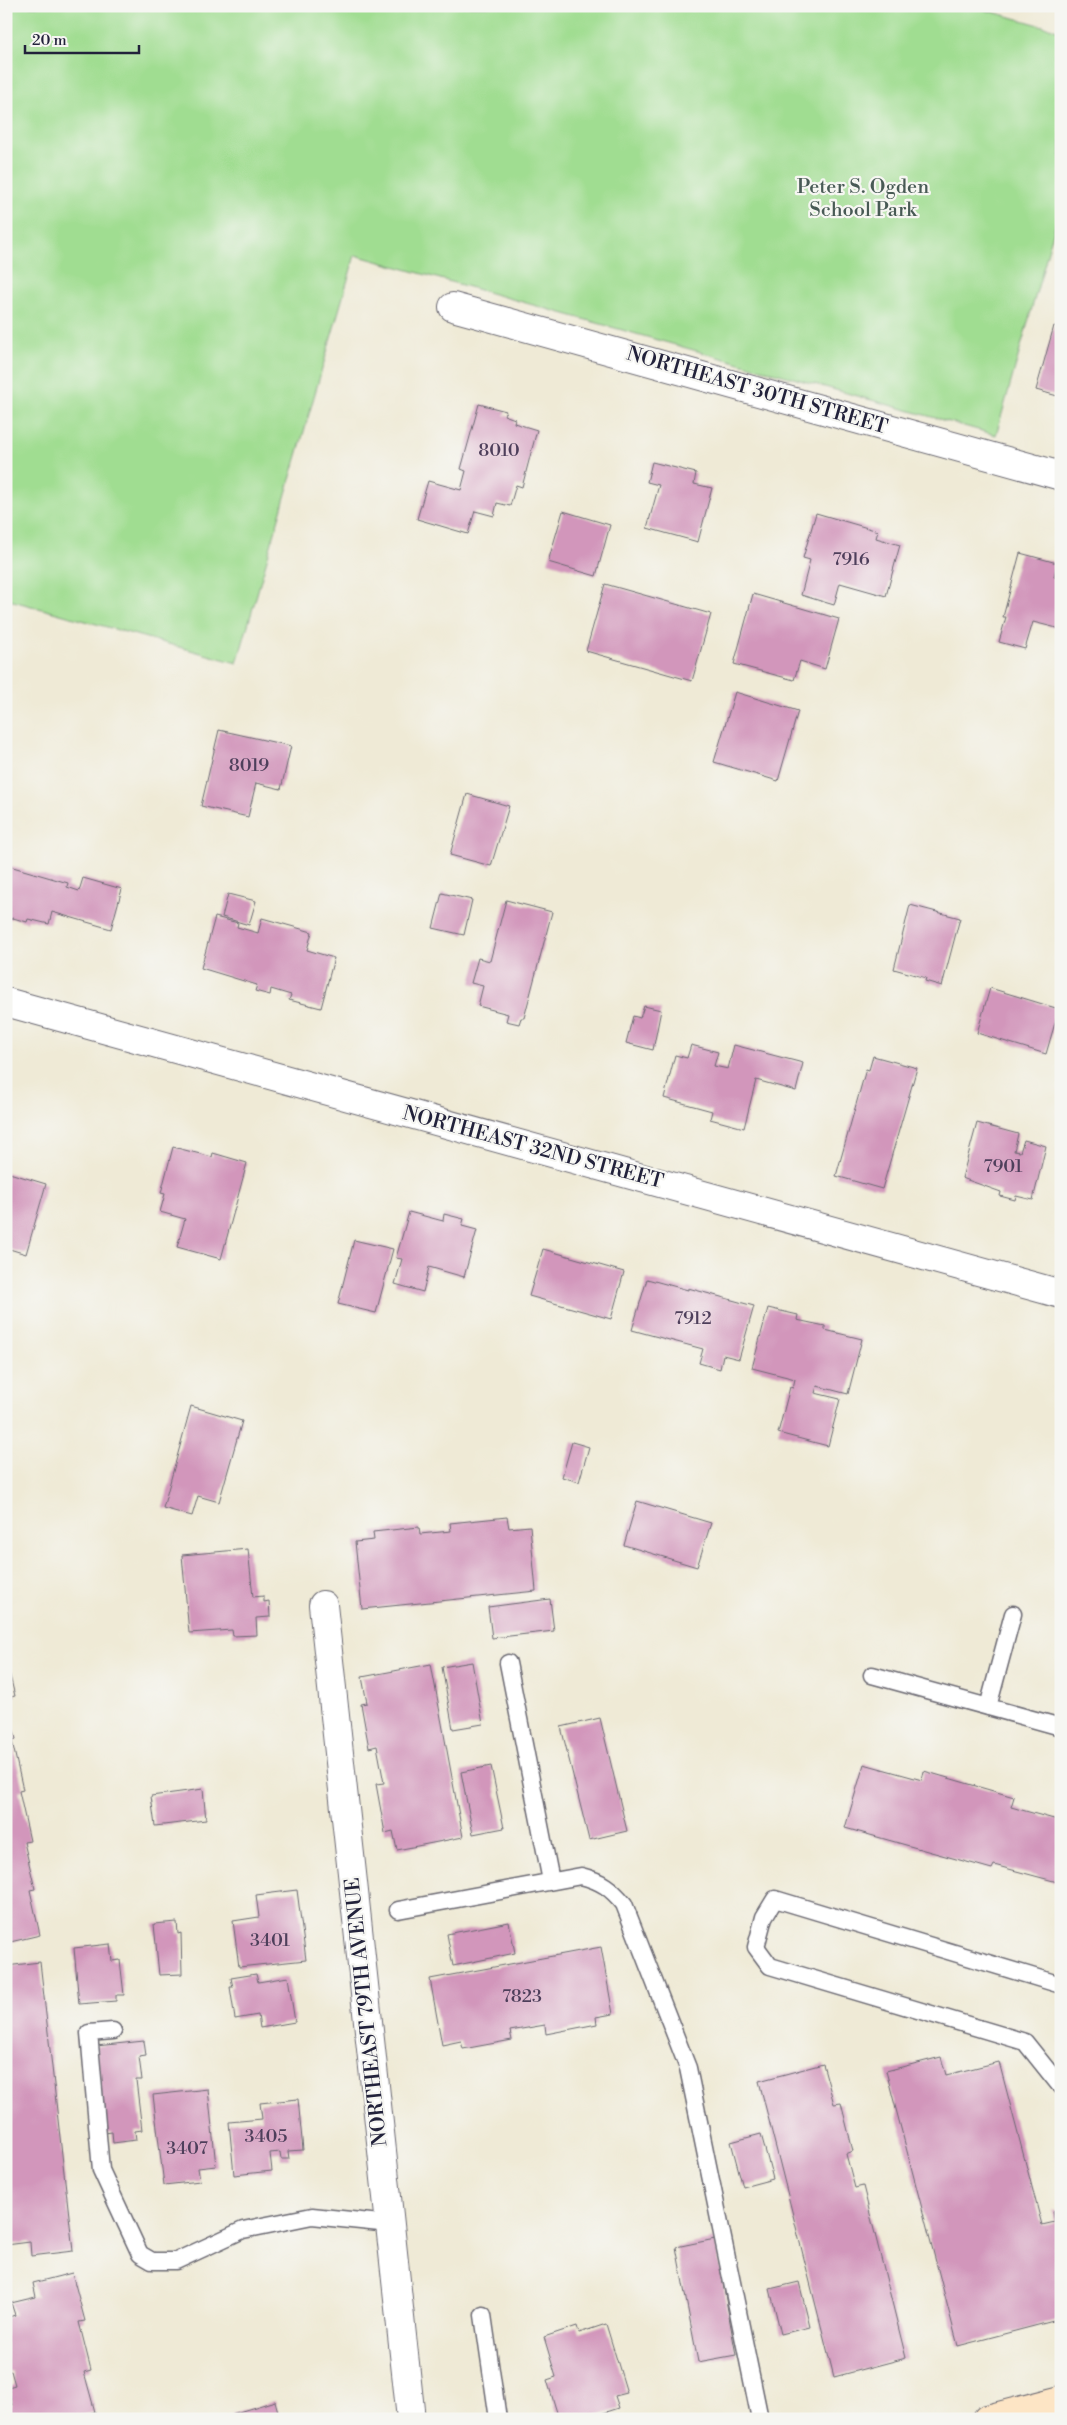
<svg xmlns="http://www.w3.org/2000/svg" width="1067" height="2425" viewBox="0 0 1067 2425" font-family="'Libre Bodoni',serif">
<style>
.green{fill:#a0dd91;stroke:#618066}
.building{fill:#d296bb}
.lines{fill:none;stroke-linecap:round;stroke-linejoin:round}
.service-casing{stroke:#6a6871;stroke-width:19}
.minor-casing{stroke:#6a6871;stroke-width:30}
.secondary-casing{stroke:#6a6871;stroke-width:30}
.service{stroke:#fff;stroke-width:16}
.minor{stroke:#fff;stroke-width:28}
.secondary{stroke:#fde5c5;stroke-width:28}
.labels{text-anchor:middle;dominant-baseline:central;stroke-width:4.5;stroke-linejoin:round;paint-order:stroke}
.number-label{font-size:18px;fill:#4e3f5b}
.park-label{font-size:20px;fill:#485a55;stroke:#f6f6f2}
.street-label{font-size:20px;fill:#22223b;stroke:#f6f6f2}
</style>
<rect width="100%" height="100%" fill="#f6f6f2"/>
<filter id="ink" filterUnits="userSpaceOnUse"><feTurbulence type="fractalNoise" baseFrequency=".02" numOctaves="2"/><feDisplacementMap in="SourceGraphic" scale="10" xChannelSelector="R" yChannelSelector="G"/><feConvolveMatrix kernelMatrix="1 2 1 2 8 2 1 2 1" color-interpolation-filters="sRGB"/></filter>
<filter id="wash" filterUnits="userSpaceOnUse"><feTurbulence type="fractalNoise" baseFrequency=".0096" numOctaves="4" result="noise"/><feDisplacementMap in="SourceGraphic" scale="20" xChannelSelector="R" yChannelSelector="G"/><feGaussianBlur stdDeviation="1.12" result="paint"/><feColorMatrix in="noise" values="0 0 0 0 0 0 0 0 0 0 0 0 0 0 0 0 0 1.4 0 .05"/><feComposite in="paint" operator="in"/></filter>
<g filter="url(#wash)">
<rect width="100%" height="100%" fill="#efead6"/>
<!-- green -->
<path class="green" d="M6 6H971L1061 31V205L996 435 355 255 237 663 6 599Z"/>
<g id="blocks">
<!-- building -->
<path class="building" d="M1054 326 1061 328V397L1036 390Z
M479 404 506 411 504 415 515 419 514 423 537 430 522 487 516 485 510 506 497 503 494 516 475 511 468 534 417 519 428 481 461 490 466 471 461 469Z
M652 462 696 473 694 484 712 488 698 542 647 528 659 485 647 482Z
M563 511 610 525 596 576 548 562Z
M816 513 878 531 876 538 900 545 886 596 840 583 834 605 801 595 810 560 803 558Z
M1020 553 1057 563 1054 577 1061 579V629L1033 622 1025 649 999 642 1006 617H1003Z
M605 584 711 614 692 681 586 651Z
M753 594 839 619 825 669 800 661 794 680 734 664Z
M735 692 798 711 778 781 714 762Z
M219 730 291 746 281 789 256 783 248 817 201 806Z
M467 794 509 806 491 866 450 855Z
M6 865 68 883 67 887 79 891 83 878 122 889 111 929 52 912 49 924 28 919 27 922 13 918 6 920Z
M442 893 472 900 464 935 433 928Z
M228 894 256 901 249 925 222 917Z
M506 900 552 912 524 1018H521L519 1024 506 1021 508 1014 478 1006 483 986 471 983 478 958 490 961Z
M910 905 960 918 942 986 925 981 926 978 894 969Z
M215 917 238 923 237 927 258 933 262 918 312 932 307 950 334 958 321 1008 289 1000 291 995 271 989 270 995 255 991 257 985 201 968Z
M990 988 1059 1009 1046 1054 977 1033Z
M644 1006 661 1010 653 1050 626 1043 633 1016 640 1018Z
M691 1045 718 1052 714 1066 728 1069 734 1045 803 1063 796 1091 756 1080 744 1128 710 1119 712 1111 664 1098 675 1055 687 1058Z
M873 1056 917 1068 882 1189 836 1176 866 1069 869 1070Z
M977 1123 1018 1134 1014 1151 1020 1152 1024 1140 1046 1146 1033 1200 1016 1196 1015 1200 1000 1196 1001 1192 962 1178Z
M173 1147 212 1157 213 1153 247 1163 221 1259 177 1247 185 1219 160 1212 165 1194 161 1193Z
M6 1172 46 1184 26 1254 6 1248Z
M409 1212 443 1221 444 1214 464 1219 462 1226 477 1230 464 1277 429 1267 423 1292 395 1284 402 1259 396 1258Z
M354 1240 393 1249 376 1313 338 1304Z
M543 1249 624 1272 611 1319 529 1296Z
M647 1279 688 1290V1288L754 1306 739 1359 723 1355 720 1369 699 1363 703 1349 632 1330Z
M768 1308 798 1315 797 1320 825 1326V1330L862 1339 848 1394 817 1386 815 1393 840 1399 828 1446 778 1433 790 1387 793 1388 795 1379 752 1368Z
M191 1406 242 1421 219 1502 198 1496 192 1516 163 1508Z
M572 1442 589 1447 579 1482 562 1477Z
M637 1501 711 1523 697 1567 624 1545Z
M507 1517 509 1528 530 1526 536 1591 362 1609 355 1542 374 1540 373 1532 419 1527 420 1534 451 1531 450 1523Z
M248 1549 253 1597 264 1596V1602L269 1601 270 1617 256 1618 257 1635 233 1636 232 1630 189 1633 182 1555Z
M550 1599 554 1631 492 1638 488 1607Z
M6 1660 15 1696 6 1698Z
M472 1662 483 1724 453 1729 442 1667Z
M431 1664 463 1837 397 1850 393 1831 385 1833 376 1784 384 1783 377 1746 369 1748 361 1704 367 1703 362 1677Z
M6 1702 16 1739 12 1741 23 1790 19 1791 30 1841 24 1842 35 1889 30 1890 40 1935 6 1943Z
M600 1718 627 1831 589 1840 561 1727Z
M864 1764 922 1780 924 1771 1014 1797 1011 1807 1061 1821V1883L994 1865 992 1869 845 1828Z
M491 1766 504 1828 473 1834 461 1772Z
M203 1789 206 1820 155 1826 151 1796Z
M297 1890 306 1960 239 1967 233 1921 259 1917 256 1895Z
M177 1922 178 1934 181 1933 182 1974 159 1975 154 1924Z
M509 1922 515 1953 453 1966 447 1934Z
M110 1944 112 1961 120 1960 124 1995H116V2001L79 2004 74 1948Z
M601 1947 613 2014 596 2017 597 2024 546 2034 545 2025 510 2031 512 2040 463 2049 461 2041 442 2045 430 1979Z
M40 1962 73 2251 31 2256 30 2242 6 2245V1966Z
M256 1974 258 1982 288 1977 295 2022 260 2028 258 2015 235 2019 230 1987H233L231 1978Z
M144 2041 146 2056 139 2057 142 2080H136L142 2130 135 2131 136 2140 113 2143 112 2132 105 2133 96 2046Z
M941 2057 946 2075 999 2062 1042 2225 1055 2222 1053 2211 1061 2209V2319L958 2346 886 2071Z
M823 2064 834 2104 841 2103 853 2151 846 2154 855 2188 863 2186 906 2358 834 2377 759 2081Z
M208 2089 216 2166 198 2168 200 2181 164 2185 153 2095Z
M298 2099 303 2150 288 2151 289 2159H281L280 2152 270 2153 272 2171 234 2175 229 2122 262 2119 260 2103Z
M761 2134 773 2179 743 2187 731 2142Z
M715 2239 736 2355 698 2362 676 2247Z
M72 2273 85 2321 79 2322 91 2370 84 2372 95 2412 80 2416V2419H7L6 2406 12 2405 8 2387 15 2385 11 2371 6 2372V2318L15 2315 11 2303 36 2297 33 2283Z
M799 2282 810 2327 781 2334 770 2289Z
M606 2324 627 2393 615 2396 619 2408 585 2419H583L581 2413 559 2419 547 2380 556 2377 544 2337 577 2326 579 2333Z
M275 2401 280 2419H234L232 2414Z"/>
</g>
</g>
<g filter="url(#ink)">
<use href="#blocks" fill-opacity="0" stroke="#6a6871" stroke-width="1"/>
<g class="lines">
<defs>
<path id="service" d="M508 1663 551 1881
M872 1675 1061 1727
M988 1707 1013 1614
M398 1910 581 1876C601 1881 611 1888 624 1904L688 2068 760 2419
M1061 1985 775 1899 764 1917 756 1947 770 1966 1025 2042 1061 2087
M113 2031 89 2033 101 2170 140 2254 152 2261H176L243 2230 312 2216 390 2224
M483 2315 498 2419"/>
<path id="minor" d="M453 307 1061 476
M6 1002 1061 1294
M323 1605 411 2419"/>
<path id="secondary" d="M987 2419 1061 2400"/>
</defs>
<!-- service casing -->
<use href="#service" class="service-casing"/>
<!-- minor casing -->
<use href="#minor" class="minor-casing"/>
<!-- secondary casing -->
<use href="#secondary" class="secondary-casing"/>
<!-- service -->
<use href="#service" class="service"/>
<!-- minor -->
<use href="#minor" class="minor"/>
<!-- secondary -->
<use href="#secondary" class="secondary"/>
</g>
</g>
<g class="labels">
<!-- number labels -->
<g class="number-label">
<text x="499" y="450">8010</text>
<text x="851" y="559">7916</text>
<text x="249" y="765">8019</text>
<text x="1003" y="1166">7901</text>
<text x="693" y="1318">7912</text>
<text x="270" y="1940">3401</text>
<text x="522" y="1996">7823</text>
<text x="266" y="2136">3405</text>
<text x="187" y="2148">3407</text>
</g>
<!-- park labels -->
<g class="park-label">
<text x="863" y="187">Peter S. Ogden<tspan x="863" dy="23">School Park</tspan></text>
</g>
<!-- street labels -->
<g class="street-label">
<text transform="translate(757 391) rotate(16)">NORTHEAST 30TH STREET</text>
<text transform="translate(533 1148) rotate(15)">NORTHEAST 32ND STREET</text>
<text transform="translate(367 2012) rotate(-96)">NORTHEAST 79TH AVENUE</text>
</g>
</g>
<!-- margin -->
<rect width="1067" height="2425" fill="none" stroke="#f6f6f2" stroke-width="25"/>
<!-- scale -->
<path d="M25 45v8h114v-8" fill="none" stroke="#22223b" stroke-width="2.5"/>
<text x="32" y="45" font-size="15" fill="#22223b" stroke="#f6f6f2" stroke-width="4" paint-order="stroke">20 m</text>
</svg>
